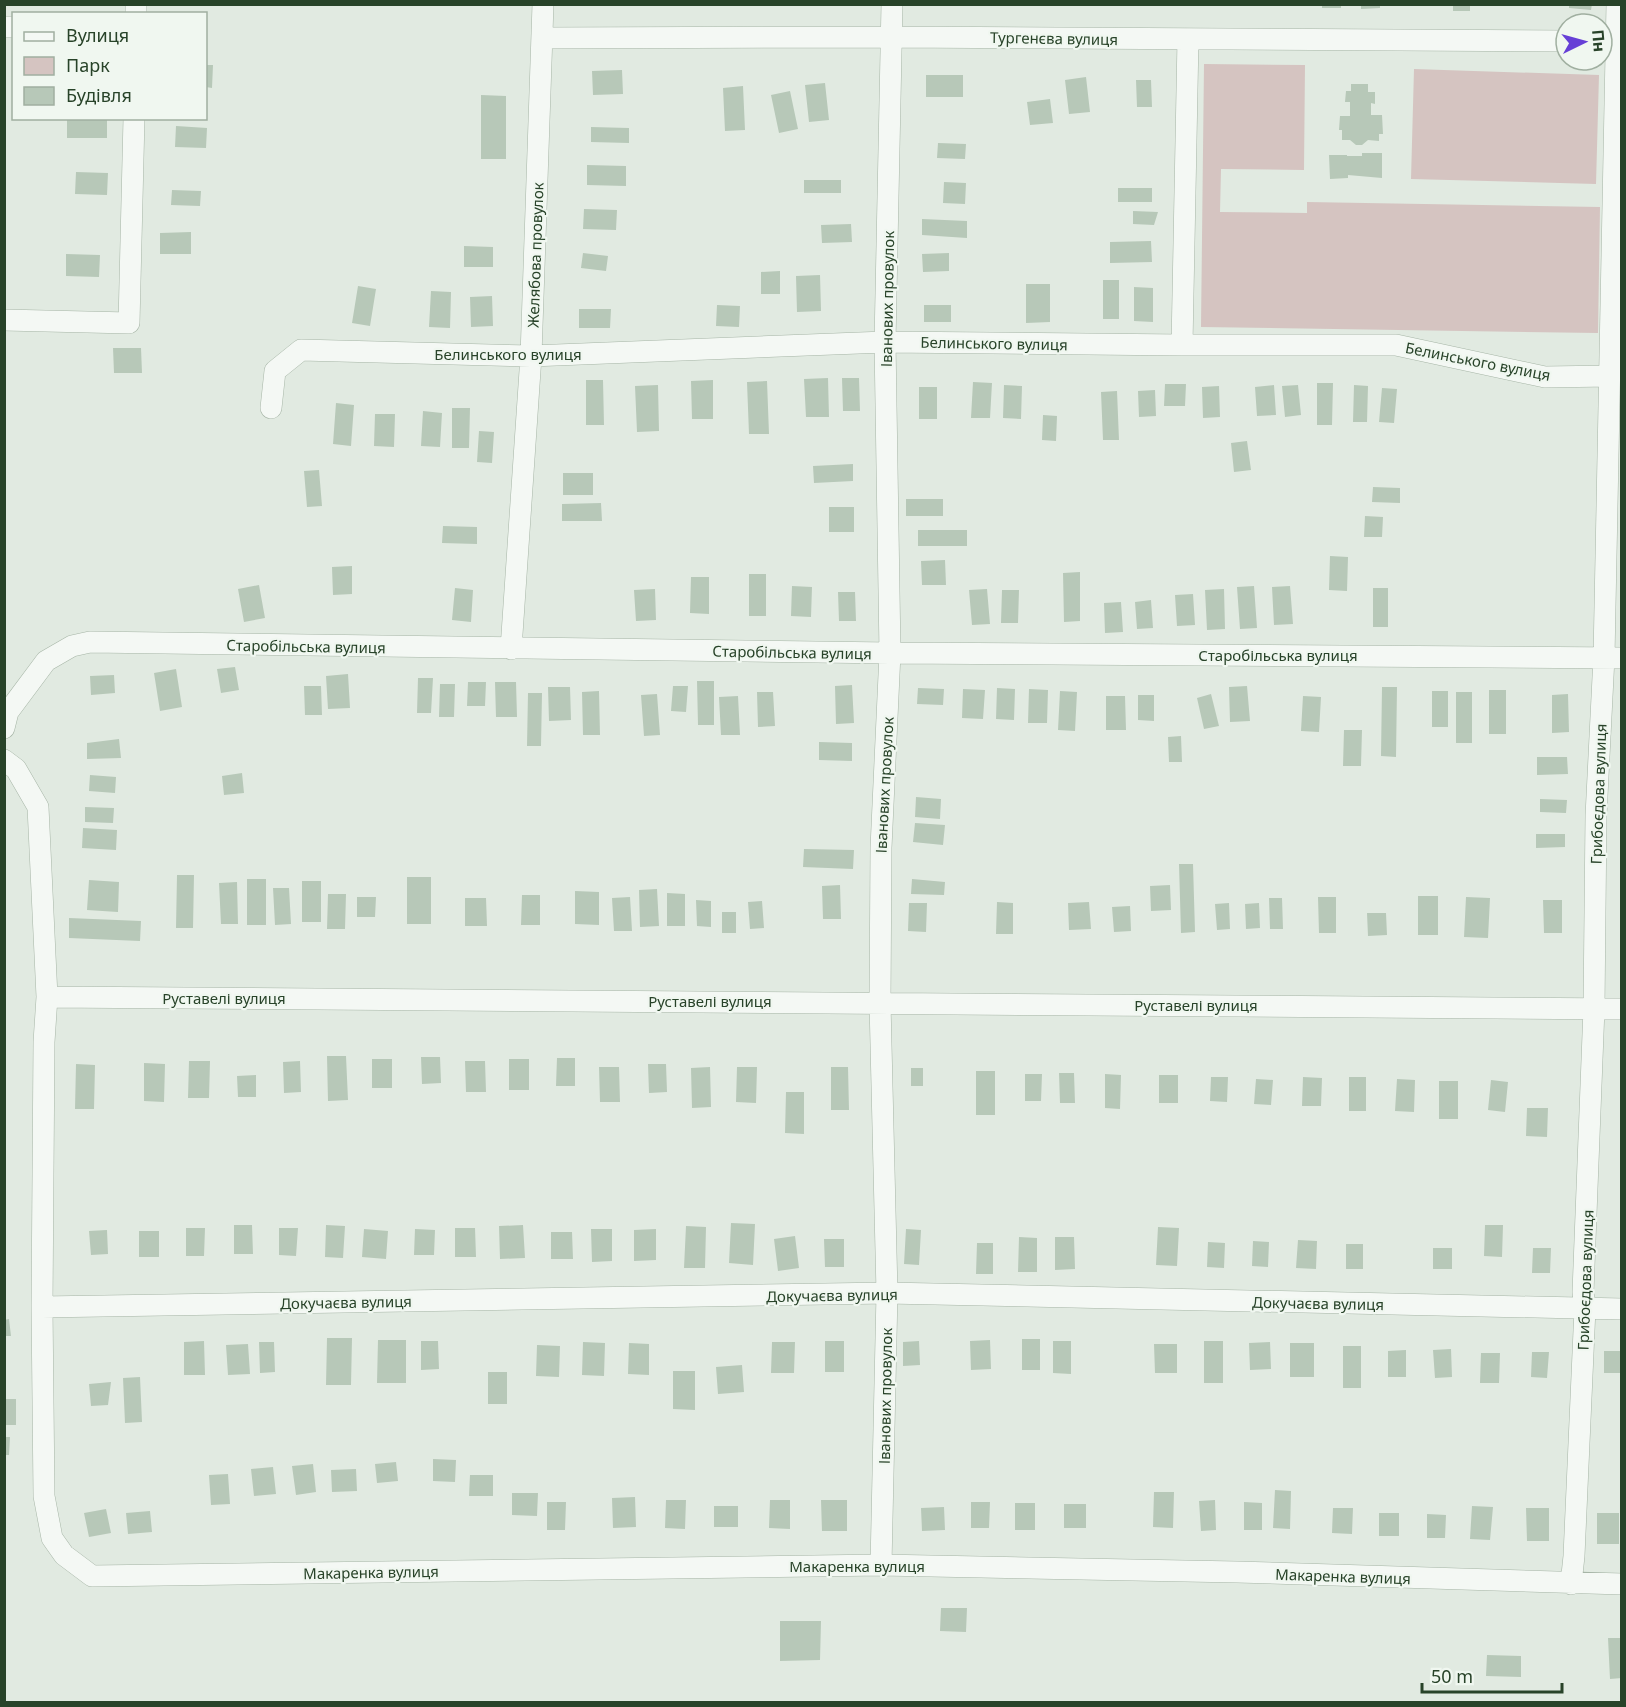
<svg xmlns="http://www.w3.org/2000/svg" width="1626" height="1707" viewBox="0 0 1626 1707" font-family="'Noto Sans',sans-serif">
<style>
.green{fill:#d5c4c1}
.building{fill:#b7c8b8}
.lines{fill:none;stroke-linecap:round;stroke-linejoin:round}
.minor-casing{stroke:#a6b5a6;stroke-width:22}
.minor{stroke:#f4f8f4;stroke-width:21}
.labels{text-anchor:middle;dominant-baseline:central;stroke-width:4.5;stroke-linejoin:round;paint-order:stroke}
.street-label{font-size:15px;fill:#284329;stroke:#f0f7f0}
</style>
<rect width="100%" height="100%" fill="#e1eae1"/>
<!-- green -->
<path class="green" d="M1204 64 1305 65 1304 170 1221 169 1220 212 1307 213V202L1600 207 1598 333 1201 327Z
M1414 69 1599 75 1596 184 1411 179Z"/>
<!-- building -->
<path class="building" d="M1322 4H1341V8H1322Z
M1361 4H1380V8L1361 9Z
M1453 4H1470V11H1453Z
M1569 4H1592L1591 10 1569 8Z
M206 65H213L212 88 206 87Z
M622 70 623 94 593 95 592 71Z
M926 75H963V97H926Z
M1086 77 1090 112 1069 114 1065 80Z
M1136 80H1151L1152 107H1137Z
M825 83 829 120 809 122 805 85Z
M1351 84H1368V92H1375V104L1371 103V115H1382L1383 134H1379V141L1368 140 1362 145H1356L1350 140H1342V130H1339L1340 116H1350V102H1345L1346 91H1351Z
M743 86 745 130 725 131 723 88Z
M790 91 798 129 779 133 771 95Z
M481 95 506 96V159H481Z
M1050 99 1053 123 1030 125 1027 102Z
M67 118H107V138H67Z
M176 126 207 128 206 148 175 147Z
M591 127 629 128V143L591 142Z
M938 143 966 144 965 159 937 158Z
M1362 153H1382V178L1348 175V178L1330 179 1329 155H1347V156H1362Z
M587 165 626 166V186L587 185Z
M76 172 108 173 107 195 75 194Z
M804 180H841V193H804Z
M944 182 966 183 965 204 943 203Z
M1118 188H1152V202H1118Z
M172 190 201 191 200 206 171 205Z
M584 209 617 210 616 230 583 229Z
M1133 211 1158 212 1154 225 1133 224Z
M922 219 967 221V238L922 235Z
M851 224 852 242 822 243 821 225Z
M191 232V254H160V233Z
M1151 241 1152 262 1110 263V242Z
M464 246 493 247V267H464Z
M583 253 608 256 606 271 581 268Z
M949 253V271L923 272 922 254Z
M66 254 100 255 99 277 66 276Z
M780 271V294H761V272Z
M820 275 821 311 797 312 796 276Z
M1103 280H1119V319H1103Z
M1026 284H1050V322L1026 323Z
M358 286 376 289 370 326 352 323Z
M1134 287 1153 288V322L1134 321Z
M431 291 451 292 450 328 429 327Z
M492 296 493 326 471 327 470 297Z
M717 305 740 306 739 327 716 326Z
M924 305H951V322H924Z
M579 309H611L610 328H579Z
M113 348H141L142 373H114Z
M828 378 829 417H806L804 379Z
M842 378H859L860 411H843Z
M586 380H603L604 425H586Z
M713 380V419H692L691 381Z
M767 381 769 434H749L747 382Z
M973 382 992 383 990 418H971Z
M1317 383H1333L1332 425H1317Z
M1165 384H1186L1185 406H1164Z
M658 385 659 431 637 432 635 386Z
M1004 385 1022 386 1021 419 1003 418Z
M1274 385 1276 415 1257 416 1255 387Z
M1298 385 1301 415 1285 417 1282 386Z
M1354 385 1368 386 1367 422H1353Z
M1219 386 1220 417 1203 418 1202 387Z
M919 387H937V419H919Z
M1382 388 1397 389 1394 423 1379 422Z
M1155 390 1156 416 1139 417 1138 391Z
M1117 391 1119 440H1103L1101 392Z
M336 403 354 405 351 446 333 444Z
M452 408H470L469 448H452Z
M423 411 442 413 440 447 421 446Z
M375 414H395L394 447 374 446Z
M1043 415 1057 416 1056 441 1042 440Z
M479 431 494 432 492 463 477 462Z
M1247 441 1251 470 1234 472 1231 443Z
M853 464V481L814 483 813 466Z
M319 470 322 506 307 507 304 471Z
M563 473H593V495H563Z
M1373 487 1400 488V503L1372 502Z
M906 499H943V516H906Z
M601 503 602 521H562V504Z
M829 507H854V532H829Z
M1365 516 1383 517 1382 537H1364Z
M443 526 477 527V544L442 543Z
M918 530H967V546H918Z
M1330 556 1348 557 1347 591 1329 590Z
M945 560 946 585H922L921 561Z
M352 566V594L333 595 332 567Z
M1080 572V621L1064 622 1063 573Z
M749 574H766V616H749Z
M691 577H709V614L690 613Z
M259 585 265 618 244 622 238 589Z
M792 586 812 587 811 617 791 616Z
M1254 586 1257 628 1240 629 1237 587Z
M1290 586 1293 624 1274 625 1272 587Z
M455 588 473 590 471 622 452 620Z
M1373 588H1388V627H1373Z
M655 589 656 620 636 621 634 590Z
M987 589 990 624 972 625 969 590Z
M1224 589 1225 629 1207 630 1205 590Z
M1002 590H1019L1018 623H1001Z
M838 592H855L856 621H839Z
M1193 594 1195 625 1177 626 1175 595Z
M1151 600 1153 628 1137 629 1135 602Z
M1121 602 1123 632 1105 633 1104 603Z
M235 667 239 690 221 693 217 669Z
M176 669 182 707 160 711 154 673Z
M348 674 350 708 328 709 326 676Z
M114 675 115 693 91 695 90 676Z
M418 678H433L431 713H417Z
M697 681H714V725H698Z
M468 682H486L485 706H467Z
M495 682H516L517 717H496Z
M440 684H455L454 717H439Z
M852 685 854 723 836 724 835 686Z
M304 686H321L322 715H305Z
M673 686H688L686 712 671 711Z
M1247 686 1250 721 1230 722 1229 687Z
M548 687H570L571 720 549 721Z
M1382 687H1397L1396 757 1381 756Z
M918 688 944 689 943 705 917 704Z
M997 688 1015 689 1014 720 996 719Z
M963 689 985 690 983 719 962 718Z
M1029 689 1048 690 1047 723H1028Z
M1489 690H1506V734H1489Z
M599 691 600 735H583L582 692Z
M1060 691 1077 692 1075 731 1058 730Z
M1432 691H1448V727H1432Z
M757 692H773L775 726 758 727Z
M1456 692H1472V743H1456Z
M528 693H542L541 746H527Z
M657 694 660 735 644 736 641 695Z
M1211 694 1219 726 1204 729 1197 698Z
M1568 694 1569 732 1552 733V695Z
M1138 695H1154V721L1138 720Z
M738 696 740 735H721L719 697Z
M1106 696H1125L1126 730H1106Z
M1303 696 1321 697 1319 732 1301 731Z
M1344 730H1362L1361 766H1343Z
M1181 736 1182 762H1169L1168 737Z
M119 739 121 758 87 759V743Z
M819 742 852 743V761L819 760Z
M1537 757H1567L1568 774 1537 775Z
M242 773 244 793 224 795 222 776Z
M90 775 116 777 115 793 89 791Z
M916 797 941 799 940 819 915 817Z
M1540 799 1567 800 1566 813 1540 812Z
M85 807 114 808 113 823 85 822Z
M915 823 945 825 943 845 913 842Z
M83 828 117 830 116 850 82 848Z
M1536 834H1565V847L1536 848Z
M804 849 854 850 853 869 803 867Z
M1179 864H1193L1195 932 1181 933Z
M177 875H194L193 928H176Z
M407 877H431V924H407Z
M247 879H266V925H247Z
M912 879 945 882 944 895 911 894Z
M89 880 119 882 118 912 87 910Z
M302 881H321V922H302Z
M237 882 238 924H221L219 883Z
M840 885 841 919H823L822 886Z
M1170 885 1171 910 1151 911 1150 886Z
M273 888H289L291 924 275 925Z
M657 889 659 926 640 927 639 890Z
M575 891 599 892V925L575 924Z
M667 893 685 894V926H667Z
M328 894H346L345 929H327Z
M522 895H540V925H521Z
M1418 896H1438V935H1418Z
M357 897H376L375 917H357Z
M630 897 632 931H614L612 898Z
M1318 897H1336V933H1319Z
M1466 897 1490 898 1488 938 1464 937Z
M465 898H486L487 926H465Z
M1269 898H1282L1283 929H1270Z
M696 900 711 901V927L697 926Z
M1543 900H1562V933H1544Z
M762 901 764 928 750 929 748 902Z
M997 902 1013 903V934H996Z
M1089 902 1091 929 1069 930 1068 903Z
M909 903H927L926 932 908 931Z
M1229 903 1230 929 1217 930 1215 904Z
M1259 903 1260 928 1246 929 1245 904Z
M1130 906 1131 931 1114 932 1112 907Z
M722 912H736V933H722Z
M1367 913H1386L1387 935 1368 936Z
M69 918 141 921 140 941 69 938Z
M327 1056H346L348 1100 328 1101Z
M421 1057H440L441 1083 422 1084Z
M557 1058H575V1086H556Z
M372 1059H392V1088H372Z
M509 1059H529V1090H509Z
M189 1061H210L209 1098H188Z
M300 1061 301 1092 284 1093 283 1062Z
M465 1061H485L486 1092H466Z
M144 1063 165 1064 164 1102 144 1101Z
M76 1064 95 1065 94 1109H75Z
M648 1064H666L667 1092 649 1093Z
M599 1067H619L620 1102H600Z
M710 1067 711 1107 692 1108 691 1068Z
M737 1067H757L756 1103 736 1102Z
M831 1067H848L849 1110H831Z
M911 1068H923V1086H911Z
M976 1071H995V1115H976Z
M1059 1073H1074L1075 1103H1060Z
M1025 1074H1042L1041 1101H1025Z
M1105 1074 1121 1075 1120 1109 1105 1108Z
M256 1075V1097H238L237 1076Z
M1159 1075H1178V1103H1159Z
M1211 1077H1228L1227 1102 1210 1101Z
M1303 1077 1322 1078 1321 1106H1302Z
M1349 1077H1366V1111H1349Z
M1256 1079 1273 1080 1271 1105 1254 1104Z
M1397 1079 1415 1080 1414 1112 1395 1111Z
M1491 1080 1508 1082 1505 1112 1488 1110Z
M1439 1081H1458V1119H1439Z
M786 1092H804V1134L785 1133Z
M1527 1108H1548L1547 1137 1526 1136Z
M731 1223 755 1224 753 1265 729 1263Z
M234 1225H252L253 1254H234Z
M326 1225 345 1226 343 1258 325 1257Z
M523 1225 525 1258 500 1259 499 1226Z
M1485 1225H1503L1502 1257 1484 1256Z
M686 1226 706 1227 705 1268H684Z
M1158 1227 1179 1228 1177 1266 1156 1265Z
M186 1228H205L204 1256H186Z
M279 1228H298L296 1256 279 1255Z
M455 1228H475L476 1257H455Z
M364 1229 388 1231 386 1259 362 1257Z
M415 1229 435 1230 434 1255H414Z
M591 1229H612V1261L592 1262Z
M656 1229V1260L634 1261V1230Z
M906 1229 921 1230 919 1265 904 1264Z
M107 1230 108 1254 91 1255 89 1231Z
M139 1231H159V1257H139Z
M551 1232H572L573 1259H551Z
M795 1236 799 1268 778 1271 774 1239Z
M1019 1237 1037 1238V1272H1018Z
M1055 1237H1074L1075 1269 1055 1270Z
M824 1239H844V1267H825Z
M1298 1240 1317 1241 1316 1269 1296 1268Z
M1253 1241 1269 1242 1268 1267 1252 1266Z
M1208 1242 1225 1243 1224 1268 1207 1267Z
M977 1243H993V1274H976Z
M1346 1244H1363V1269H1346Z
M1433 1248H1452V1269H1433Z
M1533 1248H1551L1550 1273H1532Z
M9 1319 11 1336H4V1320Z
M327 1338H352L351 1385H326Z
M1022 1339H1040V1370H1022Z
M378 1340H406V1383H377Z
M990 1340 991 1369 971 1370 970 1341Z
M204 1341 205 1375H184V1342Z
M421 1341H438L439 1369 421 1370Z
M825 1341H844V1372H825Z
M919 1341 920 1365 903 1366V1342Z
M1053 1341H1071V1374L1053 1373Z
M1204 1341H1223V1383H1204Z
M259 1342H274L275 1372 260 1373Z
M583 1342 605 1343 604 1376 582 1375Z
M772 1342H795L794 1373H771Z
M1270 1342 1271 1369 1250 1370 1249 1343Z
M629 1343 649 1344V1375L628 1374Z
M1290 1343H1314V1377H1290Z
M248 1344 250 1374 228 1375 226 1345Z
M1154 1344H1177V1373H1155Z
M537 1345 560 1346 559 1377 536 1376Z
M1343 1346H1361V1388H1343Z
M1451 1349 1452 1377 1435 1378 1433 1350Z
M1406 1350V1377H1388V1351Z
M1604 1351H1622V1373H1604Z
M1532 1352H1549L1547 1378 1531 1377Z
M1481 1353H1500L1499 1383H1480Z
M742 1365 744 1392 718 1394 716 1367Z
M673 1371H695V1410L673 1409Z
M488 1372H507V1404H488Z
M140 1377 142 1422 125 1423 123 1378Z
M111 1382 108 1405 91 1406 89 1384Z
M4 1399H16V1425H4Z
M4 1437H10L9 1455H4Z
M433 1459 456 1460 455 1482 433 1481Z
M396 1462 398 1481 377 1483 375 1464Z
M313 1464 316 1492 296 1495 292 1466Z
M273 1467 276 1494 254 1496 251 1469Z
M356 1469 357 1491 332 1492 331 1470Z
M228 1474 230 1504 211 1505 209 1475Z
M470 1475H493V1496H469Z
M1275 1490 1291 1491 1290 1529 1273 1528Z
M1154 1492H1174L1173 1528 1153 1527Z
M512 1493H538L537 1516 512 1515Z
M635 1497 636 1527 613 1528 612 1498Z
M666 1500H686L685 1529 665 1528Z
M770 1500H790V1529L769 1528Z
M821 1500H847V1531H822Z
M1215 1500 1216 1530 1201 1531 1199 1501Z
M547 1502H566L565 1530H547Z
M971 1502H990L989 1528H971Z
M1244 1502 1262 1503V1530H1244Z
M1015 1503H1035V1530H1015Z
M1064 1504H1086V1528H1064Z
M714 1506H738V1527H714Z
M1472 1506 1493 1507 1490 1540 1470 1539Z
M944 1507 945 1530 922 1531 921 1508Z
M1333 1508H1353L1352 1534 1332 1533Z
M1526 1508H1549V1541H1527Z
M106 1509 111 1533 89 1537 84 1513Z
M150 1511 152 1532 128 1534 126 1513Z
M1379 1513H1399V1536H1379Z
M1597 1513H1619V1544H1597Z
M1427 1514 1446 1515 1445 1538H1427Z
M941 1608H967L966 1632 940 1631Z
M780 1621H821L820 1660 780 1661Z
M1608 1638H1622V1678L1610 1679Z
M1487 1655 1521 1656V1677L1486 1676Z"/>
<g class="lines">
<defs>
<path id="minor" d="M136 14V4
M4 27H14
M542 38 892 37 1566 41
M4 320 129 323 134 118
M1182 345 1188 39
M271 408 275 371 301 350 531 356 885 342 1182 345H1396L1545 377 1610 376
M511 649 531 356 543 4
M4 728 8 712 46 661 72 646 90 642 890 653 1622 658
M4 760 16 769 38 807 47 997 1622 1009
M47 997 44 1042 42 1307 44 1496 52 1538 64 1555 92 1576 881 1565 1237 1572 1622 1584
M42 1307 887 1293 1622 1309
M881 1565 887 1293 880 1003 881 848 890 653 885 342 892 4
M1571 1584 1574 1556 1585 1308 1583 1292 1594 1008 1596 816 1604 657 1617 4"/>
</defs>
<!-- minor casing -->
<use href="#minor" class="minor-casing"/>
<!-- minor -->
<use href="#minor" class="minor"/>
</g>
<g class="labels">
<!-- street labels -->
<g class="street-label">
<text transform="translate(1054 38) rotate(1)">Тургенєва вулиця</text>
<text transform="translate(535 255) rotate(-88)">Желябова провулок</text>
<text transform="translate(887 299) rotate(-89)">Іванових провулок</text>
<text transform="translate(994 343) rotate(1)">Белинського вулиця</text>
<text x="508" y="354">Белинського вулиця</text>
<text transform="translate(1478 361) rotate(11)">Белинського вулиця</text>
<text transform="translate(306 646) rotate(1)">Старобільська вулиця</text>
<text transform="translate(792 652) rotate(1)">Старобільська вулиця</text>
<text x="1278" y="655">Старобільська вулиця</text>
<text transform="translate(884 785) rotate(-87)">Іванових провулок</text>
<text transform="translate(1598 794) rotate(-88)">Грибоєдова вулиця</text>
<text x="224" y="998">Руставелі вулиця</text>
<text x="710" y="1001">Руставелі вулиця</text>
<text x="1196" y="1005">Руставелі вулиця</text>
<text transform="translate(1585 1280) rotate(-88)">Грибоєдова вулиця</text>
<text transform="translate(832 1295) rotate(-1)">Докучаєва вулиця</text>
<text transform="translate(346 1302) rotate(-1)">Докучаєва вулиця</text>
<text transform="translate(1318 1303) rotate(1)">Докучаєва вулиця</text>
<text transform="translate(885 1396) rotate(-89)">Іванових провулок</text>
<text x="857" y="1566">Макаренка вулиця</text>
<text transform="translate(371 1572) rotate(-1)">Макаренка вулиця</text>
<text transform="translate(1343 1576) rotate(2)">Макаренка вулиця</text>
</g>
</g>
<!-- border -->
<rect width="1626" height="1707" fill="none" stroke="#284329" stroke-width="12"/>
<!-- legend -->
<rect x="12" y="12" width="195" height="108" fill="#f0f7f0" stroke="#a0afa0" stroke-width="1.5"/>
<rect x="24" y="32" width="30" height="9" fill="#f4f8f4" stroke="#a0afa0" stroke-width="1.5"/>
<text x="66" y="42" font-size="18" fill="#284329">Вулиця</text>
<rect x="24" y="57" width="30" height="18" fill="#d5c4c1" stroke="#a0afa0" stroke-width="1.5"/>
<text x="66" y="72" font-size="18" fill="#284329">Парк</text>
<rect x="24" y="87" width="30" height="18" fill="#b7c8b8" stroke="#a0afa0" stroke-width="1.5"/>
<text x="66" y="102" font-size="18" fill="#284329">Будівля</text>
<!-- north arrow -->
<g transform="translate(1584 42) rotate(85)"><circle r="28" fill="#f0f7f0" stroke="#a0afa0" stroke-width="1.5"/>
<path d="M0-4.5L10 22L0 15L-10 22Z" fill="#663fd6"/>
<text y="-9" font-size="16" font-weight="bold" text-anchor="middle" fill="#284329">Пн</text>
</g>
<!-- scale -->
<path d="M1422 1683v9h140v-9" fill="none" stroke="#284329" stroke-width="3"/>
<text x="1431" y="1683" font-size="18" fill="#284329" stroke="#f0f7f0" stroke-width="4.5" paint-order="stroke">50 m</text>
</svg>
